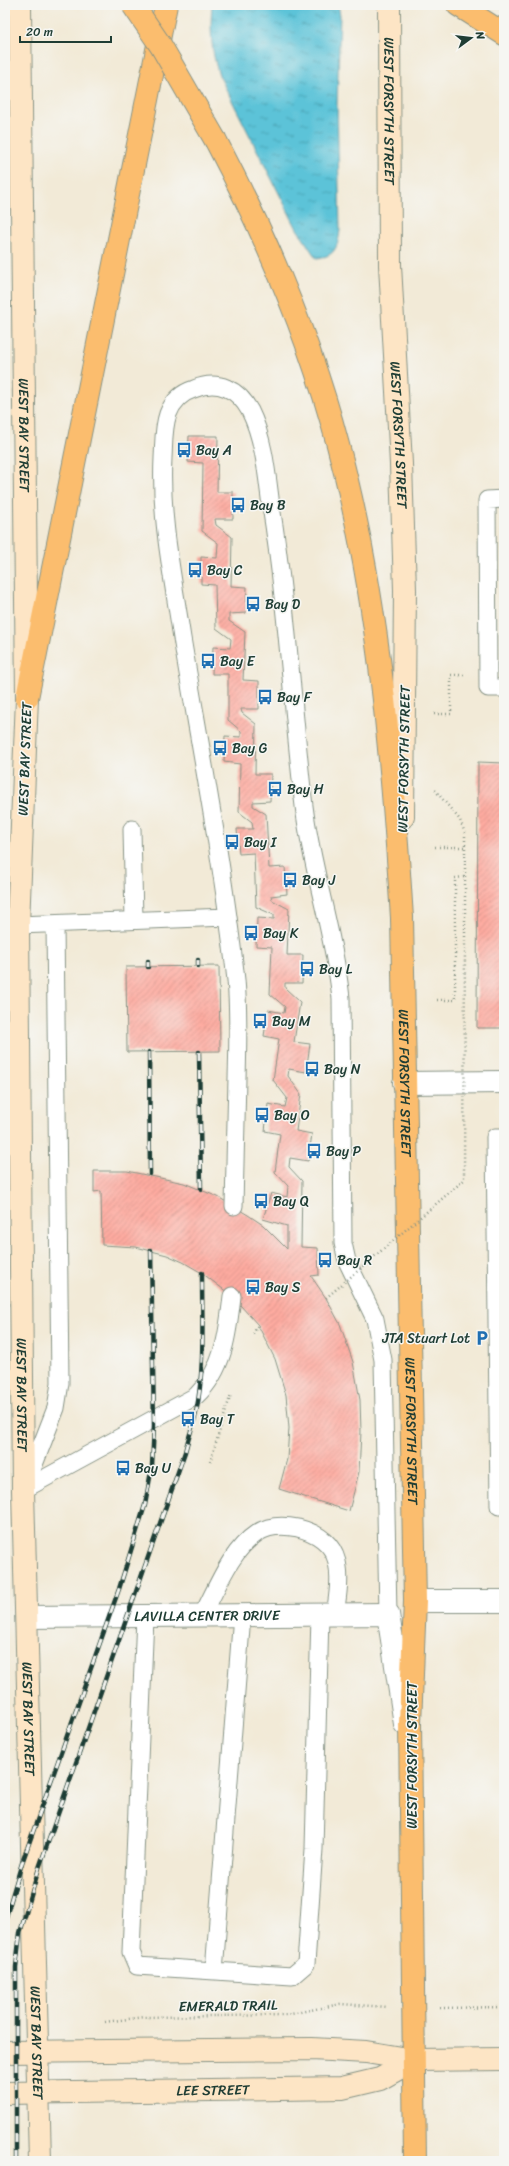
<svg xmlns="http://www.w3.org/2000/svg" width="509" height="2166" viewBox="0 0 509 2166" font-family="Sriracha,sans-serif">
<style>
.water{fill:url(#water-ripples);stroke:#3d8086}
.building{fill:url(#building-hatch)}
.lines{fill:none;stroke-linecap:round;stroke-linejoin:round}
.lane-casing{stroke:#889486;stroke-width:19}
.street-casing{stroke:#889486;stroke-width:24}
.secondary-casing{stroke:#889486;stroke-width:24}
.primary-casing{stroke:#889486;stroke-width:24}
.highway-casing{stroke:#889486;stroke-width:24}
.path{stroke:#889486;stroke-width:2.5;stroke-dasharray:1 3;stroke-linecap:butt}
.lane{stroke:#fff;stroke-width:17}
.street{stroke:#fff;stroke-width:22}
.secondary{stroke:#fde5c5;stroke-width:22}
.primary{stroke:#fbbd6e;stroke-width:22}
.highway{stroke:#fbbd6e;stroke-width:22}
.rail-casing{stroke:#1f3d34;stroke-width:4.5}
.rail{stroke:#f6f6f2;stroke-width:3;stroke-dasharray:9;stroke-linecap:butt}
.highway-bridge-casing{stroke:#889486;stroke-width:24;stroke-linecap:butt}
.path-bridge{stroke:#889486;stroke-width:2.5;stroke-dasharray:1 3;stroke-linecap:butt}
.highway-bridge{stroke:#fbbd6e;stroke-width:22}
.labels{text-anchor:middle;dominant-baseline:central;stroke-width:3;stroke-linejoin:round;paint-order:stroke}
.street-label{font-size:14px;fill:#1f3d34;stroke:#f6f6f2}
.poi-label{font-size:14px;fill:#1f3d34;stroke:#f6f6f2;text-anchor:start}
</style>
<defs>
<pattern id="water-ripples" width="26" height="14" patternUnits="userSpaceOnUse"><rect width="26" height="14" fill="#5bc3d8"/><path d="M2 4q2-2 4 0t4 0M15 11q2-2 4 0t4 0" fill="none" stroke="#4ba0b0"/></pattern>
<pattern id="building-hatch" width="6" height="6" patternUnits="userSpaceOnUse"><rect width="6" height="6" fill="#feaba0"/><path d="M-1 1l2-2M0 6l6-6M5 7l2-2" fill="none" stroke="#cd8c83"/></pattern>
</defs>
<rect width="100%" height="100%" fill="#f6f6f2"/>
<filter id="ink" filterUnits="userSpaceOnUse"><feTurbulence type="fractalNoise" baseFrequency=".025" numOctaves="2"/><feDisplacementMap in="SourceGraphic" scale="8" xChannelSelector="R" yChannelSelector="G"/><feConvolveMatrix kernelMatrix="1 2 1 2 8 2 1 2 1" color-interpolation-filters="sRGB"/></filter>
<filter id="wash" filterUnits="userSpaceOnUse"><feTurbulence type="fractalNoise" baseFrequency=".012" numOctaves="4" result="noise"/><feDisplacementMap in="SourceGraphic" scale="16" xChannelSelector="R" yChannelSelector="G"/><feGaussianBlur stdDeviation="0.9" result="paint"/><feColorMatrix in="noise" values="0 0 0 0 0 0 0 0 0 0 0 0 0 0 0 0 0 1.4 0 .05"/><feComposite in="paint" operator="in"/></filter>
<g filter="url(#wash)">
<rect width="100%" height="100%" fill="#f2ead7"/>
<!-- water -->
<path class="water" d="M212 5H338L340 15 337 104 340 230C338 247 335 257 316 258L297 229 219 75C211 51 210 30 212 5Z"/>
<g id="blocks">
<!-- building -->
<path class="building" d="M189 436H218L217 492H233V519H215L216 525 232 537 231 586 247 587 246 613 229 614V621L245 632 243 680 259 681V709H241L242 713 256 724 255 774H271L270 801 253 802V806L266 814 269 868 285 867 287 894 271 896 272 900 289 909 287 955H303L302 983H285V988L300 1002 294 1042 310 1044 306 1072 289 1069 288 1076 301 1094 296 1131 312 1134 308 1161 290 1158 289 1167 302 1181 301 1247 318 1248 319 1275 311 1276 326 1298 340 1324 353 1362 360 1400 361 1432 359 1472 349 1511 279 1489 287 1459 289 1428 286 1395 275 1359 258 1325 232 1296 202 1273 183 1262 167 1255 136 1247 102 1245 101 1191 94 1192V1171H127L184 1183 218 1197 248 1215 263 1225 287 1249V1226L263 1219 271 1193 287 1197 288 1186 275 1172 280 1134 265 1131 268 1104 285 1107 287 1098 273 1080 279 1039 264 1036 268 1010 284 1013 285 1007 270 994 272 947 256 946 257 918 274 919V915L256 907 254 853 239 854 237 829H253L252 822 239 812 240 764 224 762 225 736 241 737V731L228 720V674H212L213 647 230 648 231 639 216 628 215 585 201 584V557L217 558 218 543 202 531 203 463 188 462Z
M478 762 504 763V1028H477Z
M219 966 220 1051 127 1052 126 967Z"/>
</g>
</g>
<g filter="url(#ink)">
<use href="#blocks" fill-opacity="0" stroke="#889486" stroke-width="1"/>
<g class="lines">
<defs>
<path id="lane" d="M504 499 487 500 488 688H504
M132 829 134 920
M18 925 227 917
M504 1137H495L499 1506H504
M234 1206C235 1163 236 1120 237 1078 238 1045 239 1012 236 980 223 865 201 751 182 638 173 578 160 519 163 458 164 443 163 428 168 414 173 401 181 393 194 389 218 379 238 389 250 411 264 439 267 475 271 506 287 605 292 706 304 806 312 871 334 933 341 998L343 1243 347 1261 375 1319 383 1360 388 1614
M26 1485 56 1408 60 1383 55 924
M23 1490 196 1396C224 1369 228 1333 232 1296
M202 1616C217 1588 230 1551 257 1533 269 1525 284 1525 298 1528 346 1540 341 1575 335 1615
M145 1617 131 1952 137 1966 292 1976 306 1964 314 1849 320 1615
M214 1971 242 1615"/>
<g id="street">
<path d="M404 1083 504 1082"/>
<path d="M415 1601H504"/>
<path id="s1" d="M27 1617 388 1614 405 1724"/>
</g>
<g id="secondary">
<path id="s2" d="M20 5 27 698 18 925 23 1490 40 2161"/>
<path id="s3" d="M389 5 390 265 401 464 405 590 403 817"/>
<path d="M5 2052 312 2049 366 2052 414 2060 504 2059"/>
<path id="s4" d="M5 2093 342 2088 380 2079 414 2060"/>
</g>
<g id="primary">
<path id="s5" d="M402 918 415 1601 410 1723 415 2161"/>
</g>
<path id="highway" d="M458 5 504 34
M216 141C267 238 310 338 338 445 379 598 392 760 402 918
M27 698 166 5"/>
</defs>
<!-- lane casing -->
<use href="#lane" class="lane-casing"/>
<!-- street casing -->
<use href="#street" class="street-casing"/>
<!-- secondary casing -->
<use href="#secondary" class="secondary-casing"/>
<!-- primary casing -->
<use href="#primary" class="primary-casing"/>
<!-- highway casing -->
<use href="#highway" class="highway-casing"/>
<!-- path -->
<path class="path" d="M434 714H451V675H465
M435 790 460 820 465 833V940
M435 847H466
M437 1000H455V878L465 877
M253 1334 258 1325
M210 1462 231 1394
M440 2008 504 2007
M105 2022 144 2017 286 2015 340 2004 387 2007"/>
<!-- lane -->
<use href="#lane" class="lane"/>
<!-- street -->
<use href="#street" class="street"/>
<!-- secondary -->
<use href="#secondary" class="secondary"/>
<!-- primary -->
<use href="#primary" class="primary"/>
<!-- highway -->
<use href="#highway" class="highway"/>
<defs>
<path id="rail" d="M198 960V966
M148 961V967
M149 1052 150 1174
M199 1052 201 1189
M5 1920 22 1863 119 1589 145 1505 152 1466 154 1425 151 1250
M16 2161V1967L20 1933 39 1868 185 1452C188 1439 193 1426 196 1413 205 1368 202 1320 202 1273"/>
</defs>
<!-- rail casing -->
<use href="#rail" class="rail-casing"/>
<!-- rail -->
<use href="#rail" class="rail"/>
<defs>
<path id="highway-bridge" d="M133 5 161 46 216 141"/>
</defs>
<!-- highway-bridge casing -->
<use href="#highway-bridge" class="highway-bridge-casing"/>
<!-- path-bridge -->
<path class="path-bridge" d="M326 1298 464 1180 465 940"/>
<!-- highway-bridge -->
<use href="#highway-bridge" class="highway-bridge"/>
</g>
</g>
<!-- icons -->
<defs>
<symbol id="bus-bare" viewBox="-9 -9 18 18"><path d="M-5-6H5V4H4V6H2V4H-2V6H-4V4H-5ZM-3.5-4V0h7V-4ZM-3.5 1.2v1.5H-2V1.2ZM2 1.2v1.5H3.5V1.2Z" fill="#1f6fb2" stroke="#f6f6f2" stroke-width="2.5" paint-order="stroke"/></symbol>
<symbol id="parking-bare" viewBox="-9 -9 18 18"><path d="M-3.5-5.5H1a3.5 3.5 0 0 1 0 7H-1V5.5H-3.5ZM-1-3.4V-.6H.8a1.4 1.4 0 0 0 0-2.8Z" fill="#1f6fb2" stroke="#f6f6f2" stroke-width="2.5" paint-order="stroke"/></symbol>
</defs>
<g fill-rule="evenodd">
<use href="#bus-bare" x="173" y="439" width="22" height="22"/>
<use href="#bus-bare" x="227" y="494" width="22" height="22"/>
<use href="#bus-bare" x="184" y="559" width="22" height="22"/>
<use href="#bus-bare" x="242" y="593" width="22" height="22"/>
<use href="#bus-bare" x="197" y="650" width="22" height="22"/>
<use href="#bus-bare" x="254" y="686" width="22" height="22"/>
<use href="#bus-bare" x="209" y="737" width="22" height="22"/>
<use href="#bus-bare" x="264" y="778" width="22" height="22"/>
<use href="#bus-bare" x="221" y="831" width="22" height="22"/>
<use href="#bus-bare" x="279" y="869" width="22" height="22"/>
<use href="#bus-bare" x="240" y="922" width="22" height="22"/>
<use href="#bus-bare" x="296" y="958" width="22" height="22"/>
<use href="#bus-bare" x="249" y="1010" width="22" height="22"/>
<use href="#bus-bare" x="301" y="1058" width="22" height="22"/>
<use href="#bus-bare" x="251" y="1104" width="22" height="22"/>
<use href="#bus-bare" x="303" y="1140" width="22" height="22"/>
<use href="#bus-bare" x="250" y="1190" width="22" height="22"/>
<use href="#bus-bare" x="314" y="1249" width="22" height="22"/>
<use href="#bus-bare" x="242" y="1276" width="22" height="22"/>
<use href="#parking-bare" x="471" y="1327" width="22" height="22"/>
<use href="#bus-bare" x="177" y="1408" width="22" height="22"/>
<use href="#bus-bare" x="112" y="1457" width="22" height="22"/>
</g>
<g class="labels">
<!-- street labels -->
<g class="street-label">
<text stroke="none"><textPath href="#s3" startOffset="106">WEST FORSYTH STREET</textPath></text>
<text stroke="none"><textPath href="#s2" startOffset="430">WEST BAY STREET</textPath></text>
<text stroke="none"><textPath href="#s3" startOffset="430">WEST FORSYTH STREET</textPath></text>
<text transform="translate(25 759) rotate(-88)">WEST BAY STREET</text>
<text transform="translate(404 759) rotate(-89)">WEST FORSYTH STREET</text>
<text stroke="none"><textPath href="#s5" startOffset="165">WEST FORSYTH STREET</textPath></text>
<text stroke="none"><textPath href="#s2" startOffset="1390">WEST BAY STREET</textPath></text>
<text stroke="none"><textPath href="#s5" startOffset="513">WEST FORSYTH STREET</textPath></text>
<text stroke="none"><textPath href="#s1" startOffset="180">LAVILLA CENTER DRIVE</textPath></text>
<text stroke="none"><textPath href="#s2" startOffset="1714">WEST BAY STREET</textPath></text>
<text transform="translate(412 1755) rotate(-90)">WEST FORSYTH STREET</text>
<text transform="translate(228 2006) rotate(-1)">EMERALD TRAIL</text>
<text stroke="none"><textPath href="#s2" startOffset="2038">WEST BAY STREET</textPath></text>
<text stroke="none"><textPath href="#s4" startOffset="208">LEE STREET</textPath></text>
</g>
<!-- poi labels -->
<g class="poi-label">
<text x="196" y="450">Bay A</text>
<text x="250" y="505">Bay B</text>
<text x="207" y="570">Bay C</text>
<text x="265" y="604">Bay D</text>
<text x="220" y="661">Bay E</text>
<text x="277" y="697">Bay F</text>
<text x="232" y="748">Bay G</text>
<text x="287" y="789">Bay H</text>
<text x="244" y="842">Bay I</text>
<text x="302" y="880">Bay J</text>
<text x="263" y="933">Bay K</text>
<text x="319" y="969">Bay L</text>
<text x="272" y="1021">Bay M</text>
<text x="324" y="1069">Bay N</text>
<text x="274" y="1115">Bay O</text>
<text x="326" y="1151">Bay P</text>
<text x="273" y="1201">Bay Q</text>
<text x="337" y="1260">Bay R</text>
<text x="265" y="1287">Bay S</text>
<text x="470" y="1338" text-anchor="end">JTA Stuart Lot</text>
<text x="200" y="1419">Bay T</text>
<text x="135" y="1468">Bay U</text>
</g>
</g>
<!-- margin -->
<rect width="509" height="2166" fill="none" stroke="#f6f6f2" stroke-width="20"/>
<!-- north arrow -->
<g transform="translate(471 38) rotate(75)" stroke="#f6f6f2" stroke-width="3" paint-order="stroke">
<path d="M0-3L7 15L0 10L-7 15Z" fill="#1f3d34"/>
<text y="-6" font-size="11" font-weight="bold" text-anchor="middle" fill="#1f3d34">N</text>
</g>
<!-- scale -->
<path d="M20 36v6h91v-6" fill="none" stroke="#1f3d34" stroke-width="2"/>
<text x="26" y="36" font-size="12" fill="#1f3d34" stroke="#f6f6f2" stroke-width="3" paint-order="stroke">20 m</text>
</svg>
